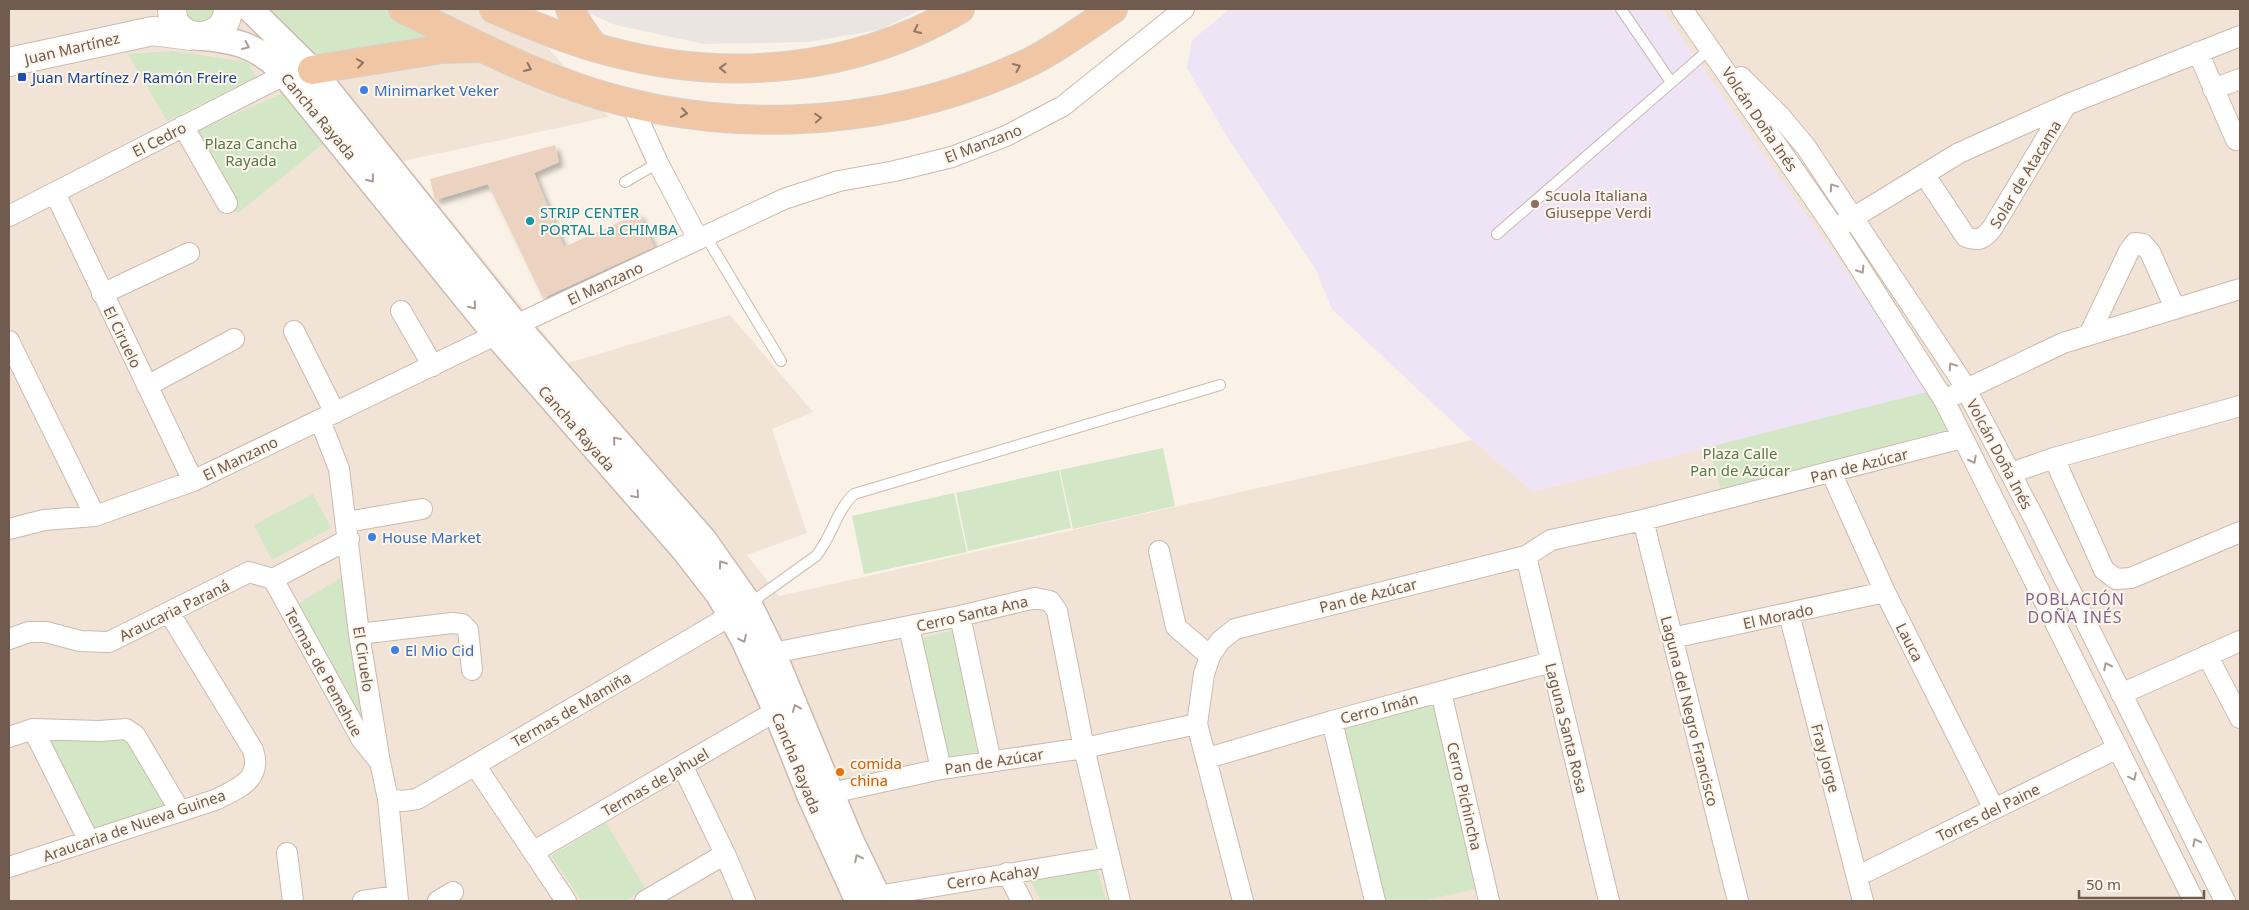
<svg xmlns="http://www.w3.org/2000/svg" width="2249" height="910" viewBox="0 0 2249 910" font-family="'Noto Sans',sans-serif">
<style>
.residential{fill:#f1e4d6}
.industrial{fill:#eae5e0}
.education{fill:#efe3f6}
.green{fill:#d3e6c6}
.building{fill:#ecd2c1;filter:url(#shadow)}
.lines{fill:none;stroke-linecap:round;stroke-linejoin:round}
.service-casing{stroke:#cbbaae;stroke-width:12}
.minor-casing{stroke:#cbbaae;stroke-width:22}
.tertiary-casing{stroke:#cbbaae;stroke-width:28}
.secondary-casing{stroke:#cdbbac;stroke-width:30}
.trunk-casing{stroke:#d7d1cd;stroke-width:30}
.service{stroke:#fff;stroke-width:10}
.minor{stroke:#fff;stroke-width:20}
.tertiary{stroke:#fff;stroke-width:25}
.secondary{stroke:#fff;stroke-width:28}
.trunk{stroke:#f0c6a5;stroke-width:28}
.oneway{stroke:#917564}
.oneway2{stroke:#aa9c95}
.transit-dot{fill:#1a4fb4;stroke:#fdf6ec;stroke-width:2}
.shop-dot{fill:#3f7fe0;stroke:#fdf6ec;stroke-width:2}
.education-dot{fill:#8d6e63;stroke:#fdf6ec;stroke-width:2}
.culture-dot{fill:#0f9aa8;stroke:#fdf6ec;stroke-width:2}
.food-dot{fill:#e8710a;stroke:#fdf6ec;stroke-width:2}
.labels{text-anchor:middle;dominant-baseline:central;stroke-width:4;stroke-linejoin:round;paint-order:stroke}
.street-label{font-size:15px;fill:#715a4e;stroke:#fdf6ec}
.transit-label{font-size:15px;fill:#164399;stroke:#fdf6ec;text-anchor:start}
.shop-label{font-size:15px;fill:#366cbe;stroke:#fdf6ec;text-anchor:start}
.park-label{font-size:15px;fill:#587a4a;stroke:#fdf6ec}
.education-label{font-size:15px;fill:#785e54;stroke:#fdf6ec;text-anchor:start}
.culture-label{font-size:15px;fill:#0d838f;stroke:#fdf6ec;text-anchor:start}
.food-label{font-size:15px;fill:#c56008;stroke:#fdf6ec;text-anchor:start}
.neighbourhood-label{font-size:16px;letter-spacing:1px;fill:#80668c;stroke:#fdf6ec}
</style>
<defs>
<filter id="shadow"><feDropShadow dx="4.5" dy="4.5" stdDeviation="2.5" flood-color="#0004"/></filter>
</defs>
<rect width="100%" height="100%" fill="#faf2e6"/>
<!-- residential -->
<path class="residential" d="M9 9H514L609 117 403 161 568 363 730 315 813 412 772 429 807 533 747 555 779 596 1472 440 1533 492 1930 390 1661 9H2240V901H9Z"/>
<!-- industrial -->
<path class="industrial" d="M579 9H922L879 30 808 42 704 44 616 25Z"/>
<!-- education -->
<path class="education" d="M1230 9H1661L1931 391 1533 492 1472 440 1332 309 1315 268 1229 140 1187 68 1192 40Z"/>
<!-- green -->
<path class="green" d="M185 9H215C211 22 202 25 190 19Z
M263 9H384L440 35 312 58Z
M173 51 248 62 256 78 167 121 128 54Z
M290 90 328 140 237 214 193 133Z
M1931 391 1950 429 1721 490 1709 447Z
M1163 448 1175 506 1073 529 1060 470Z
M1059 470 1071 528 968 551 956 493Z
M954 493 967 552 864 574 852 516Z
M313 494 331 528 272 560 254 525Z
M347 574 370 721 363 726 296 605Z
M954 630 977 752 946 757 922 638Z
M1436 701 1479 888 1422 901H1382L1341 726Z
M39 733H126L175 808 91 838Z
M606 823 645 888 625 901H582L551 856Z
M1097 866 1106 901H1041L1029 878Z"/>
<!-- building -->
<path class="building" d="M555 145 559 162 534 173 564 247 639 213 654 247 543 298 488 184 435 200 430 179Z"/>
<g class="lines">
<defs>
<path id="service" d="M1621 9 1671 82
M625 182 658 163
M1497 234 1711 48
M705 235 781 361
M749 604 816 556C832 537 836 511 854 494L1220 385"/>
<path id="minor" d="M1682 9 1835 229 1944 400 2194 901
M2198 52 2236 140
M1741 77 1780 116 1806 147 1961 380 2033 516 2225 901
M2213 89 2240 79
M631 103 658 163 698 239
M183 126 227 203
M1924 174 1966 237C1979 242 1985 238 1993 227L2066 105
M55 193 193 481
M9 216 284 75 297 72
M1843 224 1959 153 2066 105 2240 36
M102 294 189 253
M401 311 433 366
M294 331 335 413
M2089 335 2129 251 2135 243 2143 244 2150 252 2175 308
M9 341 95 516
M147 386 234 339
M1954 395 2063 343 2240 289
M320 420 339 469 359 634 380 762 388 799 398 901
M2054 458 2104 570 2116 579 2131 578 2240 532
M1831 472 1885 592 1994 809
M2011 473 2054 458 2240 406
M1643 520 1738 901
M347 522 422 509
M9 529 44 520 95 516 193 481 516 325 784 199 839 181 895 171 952 157 1006 136 1063 106 1184 9
M1159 551 1176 627 1210 656
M1526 556 1609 901
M273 579 362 740 380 762
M1789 614 1863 901
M960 616 991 762
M909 627 941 769
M359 634 452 623 462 624 468 630 472 670
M1672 638 1885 592
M9 639 29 632H46L80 641 109 642 249 572 273 579 349 539
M773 653 960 616 1035 598 1050 601 1057 611 1084 748 1120 901
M2207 655 2240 718
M1441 692 1489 901
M2121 694 2240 641
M1332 721 1375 901
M33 729 89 841
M9 737 33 729 99 731 126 729 135 735 180 811
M1208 758 1332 721 1551 662
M475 765 566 901
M683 767 725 854 745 901
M831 793 941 769 1084 748 1197 724
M388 799 403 801 417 799 742 609
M533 852 776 711
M287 853 293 901
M9 867 215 800C237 789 263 780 253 750L170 614
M1007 873 1022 901
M1858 876 2118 748
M865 900 877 896 1109 857
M363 901 397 896
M438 901 453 892
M645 901 725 854
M1243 901 1197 724 1204 674 1210 656 1220 641 1235 629 1526 556 1551 540 1643 520 1962 438"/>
<path id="tertiary" d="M250 9 312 70 516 325 704 540 749 604 773 653 851 841 880 901
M199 37C233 40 254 44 279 68L496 335 685 551 719 595 744 640 776 711 810 796 858 901"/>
<path id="secondary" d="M172 9C172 45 227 45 228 9
M9 62 153 31 191 36"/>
<path id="trunk" d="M403 9C452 32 500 59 551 78 704 139 881 133 1030 62 1060 47 1086 27 1113 9
M494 9C532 25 571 42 612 52 729 83 855 71 960 9
M570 9 579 26 594 47
M312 70 442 49 478 48"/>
</defs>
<!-- service casing -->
<use href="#service" class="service-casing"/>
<!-- minor casing -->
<use href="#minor" class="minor-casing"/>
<!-- tertiary casing -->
<use href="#tertiary" class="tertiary-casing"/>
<!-- secondary casing -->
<use href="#secondary" class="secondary-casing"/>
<!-- trunk casing -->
<use href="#trunk" class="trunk-casing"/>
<!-- service -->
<use href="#service" class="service"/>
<!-- minor -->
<use href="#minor" class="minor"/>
<!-- tertiary -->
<use href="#tertiary" class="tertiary"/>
<!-- secondary -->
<use href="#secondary" class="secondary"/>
<!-- trunk -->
<use href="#trunk" class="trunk"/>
</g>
<!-- one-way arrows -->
<defs><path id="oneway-chevron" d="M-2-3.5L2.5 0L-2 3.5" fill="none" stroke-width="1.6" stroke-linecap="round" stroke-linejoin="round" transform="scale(1.25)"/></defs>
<g class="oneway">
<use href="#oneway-chevron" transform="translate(917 30) rotate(155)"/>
<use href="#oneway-chevron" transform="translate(360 63) rotate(-9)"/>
<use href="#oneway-chevron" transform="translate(1017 67) rotate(-24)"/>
<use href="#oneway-chevron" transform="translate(528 68) rotate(24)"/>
<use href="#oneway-chevron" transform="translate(723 68) rotate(-178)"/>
<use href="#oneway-chevron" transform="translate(684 113) rotate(8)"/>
<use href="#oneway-chevron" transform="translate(818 118) rotate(-4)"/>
</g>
<g class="oneway2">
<use href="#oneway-chevron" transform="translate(246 46) rotate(24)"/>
<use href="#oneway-chevron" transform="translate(371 179) rotate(51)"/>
<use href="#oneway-chevron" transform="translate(1833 187) rotate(-124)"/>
<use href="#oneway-chevron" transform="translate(1861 270) rotate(58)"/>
<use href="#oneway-chevron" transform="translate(473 306) rotate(51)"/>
<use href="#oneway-chevron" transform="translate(1952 366) rotate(-123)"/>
<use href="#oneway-chevron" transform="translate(616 440) rotate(-131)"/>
<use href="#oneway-chevron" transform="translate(1973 460) rotate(63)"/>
<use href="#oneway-chevron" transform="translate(636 495) rotate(49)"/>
<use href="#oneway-chevron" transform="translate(722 564) rotate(-126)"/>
<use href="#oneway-chevron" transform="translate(743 639) rotate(64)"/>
<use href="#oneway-chevron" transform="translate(2107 666) rotate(-117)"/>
<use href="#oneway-chevron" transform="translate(796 708) rotate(-112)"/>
<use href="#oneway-chevron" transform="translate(2133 777) rotate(64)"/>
<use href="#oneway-chevron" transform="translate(2196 842) rotate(-117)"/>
<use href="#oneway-chevron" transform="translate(858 858) rotate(-116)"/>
</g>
<!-- markers -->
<rect class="transit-dot" x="17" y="72" width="10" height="10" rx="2.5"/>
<g class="shop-dot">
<circle cx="364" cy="90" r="5"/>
<circle cx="372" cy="537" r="5"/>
<circle cx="395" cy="650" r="5"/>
</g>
<circle class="education-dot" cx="1535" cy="204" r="5"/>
<circle class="culture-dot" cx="530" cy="221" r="5"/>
<circle class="food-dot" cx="840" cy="772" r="5"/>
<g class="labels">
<!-- street labels -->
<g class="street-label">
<text transform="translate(72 48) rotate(-13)">Juan Martínez</text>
<text transform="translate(319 116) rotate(50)">Cancha Rayada</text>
<text transform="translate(1760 119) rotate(56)">Volcán Doña Inés</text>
<text transform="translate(159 139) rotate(-27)">El Cedro</text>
<text transform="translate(983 143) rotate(-21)">El Manzano</text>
<text transform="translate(2025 174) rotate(-59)">Solar de Atacama</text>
<text transform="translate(605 283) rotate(-25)">El Manzano</text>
<text transform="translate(123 337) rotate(64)">El Ciruelo</text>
<text transform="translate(577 428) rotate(49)">Cancha Rayada</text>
<text transform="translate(2000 454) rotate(62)">Volcán Doña Inés</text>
<text transform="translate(240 458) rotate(-26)">El Manzano</text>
<text transform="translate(1859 465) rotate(-14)">Pan de Azúcar</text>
<text transform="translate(1368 595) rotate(-14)">Pan de Azúcar</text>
<text transform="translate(174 610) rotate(-26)">Araucaria Paraná</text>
<text transform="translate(972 613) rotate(-13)">Cerro Santa Ana</text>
<text transform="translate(1778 616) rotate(-12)">El Morado</text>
<text transform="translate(1910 642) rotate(63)">Lauca</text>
<text transform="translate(364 659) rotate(81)">El Ciruelo</text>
<text transform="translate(324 672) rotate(61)">Termas de Pemehue</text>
<text transform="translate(1379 708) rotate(-15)">Cerro Imán</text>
<text transform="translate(571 709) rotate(-30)">Termas de Mamiña</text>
<text transform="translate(1690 711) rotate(76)">Laguna del Negro Francisco</text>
<text transform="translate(1567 728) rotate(76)">Laguna Santa Rosa</text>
<text transform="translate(1826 758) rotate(75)">Fray Jorge</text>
<text transform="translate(994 761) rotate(-9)">Pan de Azúcar</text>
<text transform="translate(797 763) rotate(68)">Cancha Rayada</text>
<text transform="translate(655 782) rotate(-30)">Termas de Jahuel</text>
<text transform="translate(1465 796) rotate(77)">Cerro Pichincha</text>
<text transform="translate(1988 812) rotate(-26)">Torres del Paine</text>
<text transform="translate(134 825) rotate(-19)">Araucaria de Nueva Guinea</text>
<text transform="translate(993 876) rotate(-9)">Cerro Acahay</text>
</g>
<!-- transit labels -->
<g class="transit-label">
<text x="32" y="77">Juan Martínez / Ramón Freire</text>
</g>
<!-- shop labels -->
<g class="shop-label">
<text x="374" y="90">Minimarket Veker</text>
<text x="382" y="537">House Market</text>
<text x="405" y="650">El Mio Cid</text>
</g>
<!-- park labels -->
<g class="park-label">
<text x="251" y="143">Plaza Cancha<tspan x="251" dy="17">Rayada</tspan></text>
<text x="1740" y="453">Plaza Calle<tspan x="1740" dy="17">Pan de Azúcar</tspan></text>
</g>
<!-- education labels -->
<g class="education-label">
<text x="1545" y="195">Scuola Italiana<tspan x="1545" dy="17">Giuseppe Verdi</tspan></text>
</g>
<!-- culture labels -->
<g class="culture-label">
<text x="540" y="212">STRIP CENTER<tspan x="540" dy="17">PORTAL La CHIMBA</tspan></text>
</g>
<!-- food labels -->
<g class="food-label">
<text x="850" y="763">comida<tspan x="850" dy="17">china</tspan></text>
</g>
<!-- neighbourhood labels -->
<g class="neighbourhood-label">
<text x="2075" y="599">POBLACIÓN<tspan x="2075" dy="18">DOÑA INÉS</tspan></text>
</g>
</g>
<!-- border -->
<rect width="2249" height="910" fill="none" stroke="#715a4e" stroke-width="20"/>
<!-- scale -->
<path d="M2079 890v8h125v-8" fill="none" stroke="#715a4e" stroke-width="2.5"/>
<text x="2086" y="890" font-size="15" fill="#715a4e" stroke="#fdf6ec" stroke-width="4" paint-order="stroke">50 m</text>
</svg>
